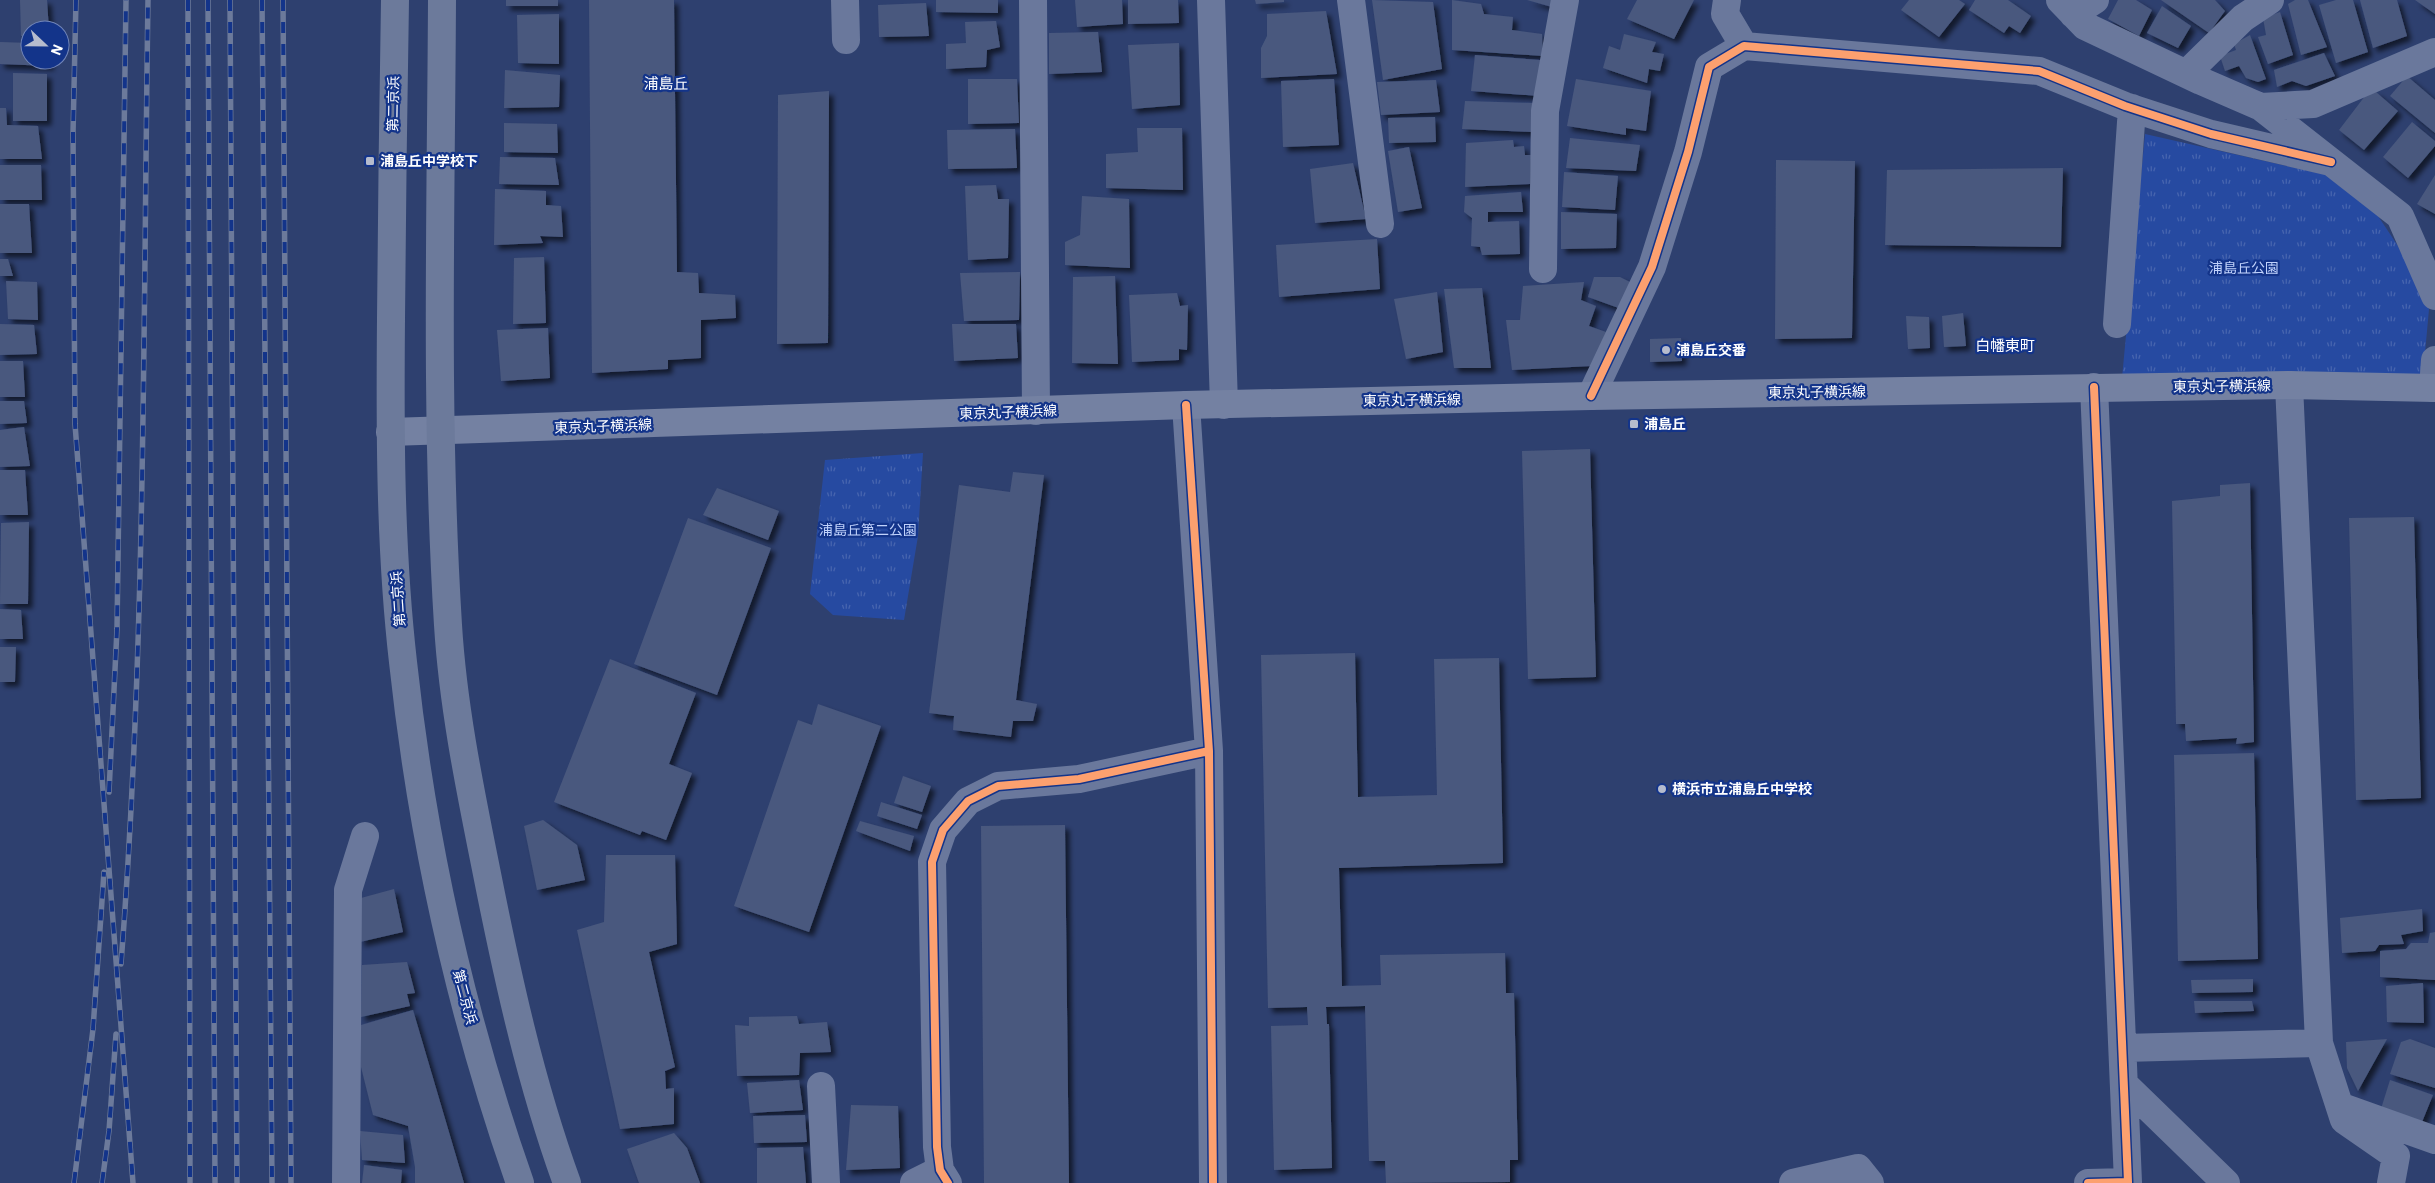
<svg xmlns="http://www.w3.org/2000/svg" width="2435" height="1183" viewBox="0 0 2435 1183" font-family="'IBM Plex Sans','Noto Sans JP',sans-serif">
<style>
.park{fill:url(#park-tufts)}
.building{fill:#49587e;filter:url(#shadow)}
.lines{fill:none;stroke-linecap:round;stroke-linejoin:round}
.minor{stroke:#6a789c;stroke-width:28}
.major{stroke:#7481a2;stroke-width:28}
.highway{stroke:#6c7a9b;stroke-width:28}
.rail-casing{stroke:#6c7a9b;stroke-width:5.5}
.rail{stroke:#13348a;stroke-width:4;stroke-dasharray:11;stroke-linecap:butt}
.cycleway-casing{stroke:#13348a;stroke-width:11}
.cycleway{stroke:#fca06f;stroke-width:8}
.poi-dot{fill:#b6bccd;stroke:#13348a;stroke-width:2}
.labels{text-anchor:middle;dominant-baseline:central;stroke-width:4.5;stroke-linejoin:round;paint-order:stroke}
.street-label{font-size:14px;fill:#fff;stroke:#13348a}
.poi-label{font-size:14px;font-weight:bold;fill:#fff;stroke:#13348a;text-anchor:start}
.park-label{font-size:14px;fill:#c0d2fc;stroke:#13348a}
.neighbourhood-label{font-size:15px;fill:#fff;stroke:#13348a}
</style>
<defs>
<pattern id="park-tufts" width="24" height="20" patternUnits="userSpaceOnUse" patternTransform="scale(1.25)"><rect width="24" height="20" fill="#264aa1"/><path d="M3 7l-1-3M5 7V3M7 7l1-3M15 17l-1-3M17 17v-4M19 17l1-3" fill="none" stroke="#4765af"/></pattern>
<filter id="shadow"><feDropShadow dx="4.5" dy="4.5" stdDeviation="2.5" flood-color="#0009"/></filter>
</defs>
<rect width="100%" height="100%" fill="#2e406f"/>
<!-- park -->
<path class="park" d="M2145 134 2327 175 2378 216 2398 246 2429 309 2423 375 2122 378Z
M923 453 918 536 904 620 833 615 810 594 825 460Z"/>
<!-- building -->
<path class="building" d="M20 0H47L49 30H30V36H21Z
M506 0H558V6H506Z
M589 0H674L677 272 698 273 699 293 735 295 736 318 701 320V358L668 360V369L592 373Z
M936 0H998V13L936 12Z
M1075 0H1122L1123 24 1077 27Z
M1128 0H1178L1179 23 1128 24Z
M1255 0H1284V2L1256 4Z
M1372 0 1433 2 1442 69 1383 80Z
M1452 0 1481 4 1484 14 1513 17 1512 30 1542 34 1543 56 1452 50Z
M1527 0H1554L1552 7Z
M1637 0H1694L1674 39 1627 19Z
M1909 0H1959L1965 4 1939 37 1901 10Z
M1975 0H2008L2031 16 2020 33 2009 26 2004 33 1969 10Z
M2118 0H2136L2152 10 2139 36 2108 19Z
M2161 0H2215L2225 11 2209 33Z
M2295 0H2308L2327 47 2301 55 2288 4Z
M2336 0H2353L2368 52 2336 63 2319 5Z
M2360 0H2397L2407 36 2373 48Z
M2415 0H2435V14Z
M926 3 929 36 879 37 878 5Z
M2162 6 2191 26 2178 48 2147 33Z
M1326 11 1337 74 1261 78V48L1267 36V14Z
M2280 12 2293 55 2268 64 2258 37 2266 35 2263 18Z
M559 14V64L518 63 517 15Z
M996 21 1000 47 987 50 986 67 946 69V44L966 43 965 22Z
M1098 32 1102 72 1049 74V33Z
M1624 34 1656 42 1652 52 1664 54 1660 71 1649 69 1647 83 1603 68 1609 46 1620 50Z
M2250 35 2266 79 2258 82 2246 78 2239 66 2225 71 2220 56 2236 50 2234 44Z
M0 42 30 43V60H49L50 66 0 64Z
M1179 43 1180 105 1132 109 1128 45Z
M2324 53 2335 76 2306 86 2292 81 2277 87 2274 70Z
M1475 55 1540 60 1539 96 1471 91Z
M505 70 560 75 559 107 504 108Z
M13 73 47 74V121H13Z
M2407 76 2435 100V133L2390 96Z
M968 79H1017L1019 123 968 124Z
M1334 79 1339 145 1283 147 1281 81Z
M1576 79 1651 91 1646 131 1626 128V135L1567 126Z
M1436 80 1440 112 1381 115 1377 82Z
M829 91 828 343 777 344 778 95Z
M2376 92 2398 111 2364 150 2339 130 2365 96Z
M1465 101 1533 103 1532 132 1462 129Z
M0 108H6L7 125 38 126 42 159H0Z
M1435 117 1436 142 1389 143 1388 118Z
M2412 122 2435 141V146L2408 178 2383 157Z
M504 123 557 124 558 153 504 152Z
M1137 128H1182L1183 190 1106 188V154L1138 152Z
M1015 129 1017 168 948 169 947 130Z
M1570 138 1640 145 1636 171 1566 168Z
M1513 140 1514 147 1524 146 1525 155H1531L1530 184 1465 187 1466 143Z
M1409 147 1422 208 1398 212 1388 151Z
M500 157 555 158 559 185 499 184Z
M1776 160 1855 161 1852 338 1775 339Z
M1353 163 1366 219 1315 223 1310 169Z
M0 165H41L42 200H0Z
M2063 168 2061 247 1885 245 1887 170Z
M1564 172 1618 176 1615 210 1562 207Z
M2435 175V214L2417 204Z
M996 185 998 199H1009L1008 258 968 260 965 186Z
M495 189 546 191V205L561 206 563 237 540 236 543 243 494 245Z
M1521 192 1523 212H1488V222L1519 221 1520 254 1482 255 1480 247 1471 246 1472 218 1464 212 1465 196Z
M1082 196 1129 199 1130 268 1065 265V242L1080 235Z
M0 204H29L32 253H0Z
M1561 212 1617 214 1616 248 1561 249Z
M1377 239 1380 289 1279 297 1276 245Z
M544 257 546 323 513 324 514 258Z
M0 259H8L13 276H0Z
M1020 272 1019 320 964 321 960 273Z
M1115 276 1118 364 1072 363 1073 277Z
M1594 277H1620L1634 284 1624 310 1588 297Z
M6 281 37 282 38 320 8 319Z
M1584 282 1581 300 1596 306 1589 326 1606 332 1592 366 1512 370 1506 320H1520L1523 286Z
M1482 288 1491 368H1454L1444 289Z
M1437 292 1443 352 1406 359 1394 299Z
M1177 293 1180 306 1188 305 1187 350 1179 349V360L1132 362 1129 295Z
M1963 313 1966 346 1944 347 1942 316Z
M1906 316 1929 317 1930 348 1908 349Z
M0 324 34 325 37 354 0 355Z
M952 324H1016L1018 358 954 361Z
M548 328 550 378 501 381 497 330Z
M1681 338 1682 361 1650 362V339Z
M0 361H23L25 397H0Z
M0 401H24L27 423 0 424Z
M24 427 30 466 0 467V430Z
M1590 449 1596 677 1528 679 1522 451Z
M0 470H25L28 515H0Z
M1013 472 1044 475 1016 700 1037 704 1033 721H1013L1011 737 953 730 954 716 929 713 959 485 1010 492Z
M2250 483 2254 742 2236 744 2237 738 2186 741 2185 724H2176L2172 501 2220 496V485Z
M717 488 779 511 768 540 703 515Z
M2414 517 2421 798 2356 800 2349 518Z
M688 518 771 548 717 695 634 664Z
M29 522 28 604H0L1 523Z
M0 609 21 610 23 639H0Z
M0 647H16L15 682H0Z
M1355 653 1358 797 1437 795 1434 659 1499 658 1503 863 1339 868 1342 986 1381 985 1380 955 1505 953 1506 993H1514L1518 1160H1510V1182L1386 1183 1385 1161H1369L1365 1006 1326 1007 1327 1024H1329L1332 1168 1274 1170 1271 1026 1308 1025 1307 1007 1268 1008 1261 655Z
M610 659 696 693 669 764 692 773 666 840 642 831 640 835 554 802Z
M818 704 881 726 809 932 734 906 798 720 812 725Z
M2254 753 2258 959 2178 961 2174 755Z
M903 776 931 786 922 812 894 803Z
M881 802 922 815 917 829 877 816Z
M543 820 577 845 585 880 537 890 524 826Z
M860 821 914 836 910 851 856 831Z
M1065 825 1069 1183H984L981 826Z
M606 855H675L677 944 649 952 675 1067 665 1071 666 1089 674 1088V1124L620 1129 577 930 604 922Z
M394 889 403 932 360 942 361 898Z
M2422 909 2423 931 2401 935 2404 944 2379 945 2375 951 2342 953 2340 918Z
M2435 932V980L2380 977V951L2406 949 2411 943H2428L2430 933Z
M407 962 415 993 407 994 410 1006 361 1017 362 965Z
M2253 979V992L2192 993 2191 980Z
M2423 983 2424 1023 2387 1022 2386 986Z
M2194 1001H2252L2254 1011 2195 1013Z
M413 1010 464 1183H415V1167L408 1126 373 1115 361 1067V1025Z
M797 1016 799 1024 827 1022 831 1052 800 1053 799 1075 737 1076 735 1025 749 1026V1017Z
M2387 1039 2358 1091 2347 1068 2346 1042Z
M2410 1039 2435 1048V1088L2390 1074 2401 1042Z
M799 1080 803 1110 750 1113 747 1083Z
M2390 1080 2433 1095 2420 1127 2380 1112Z
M851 1105 898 1106 900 1168 846 1170Z
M805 1115 807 1142 754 1143 753 1116Z
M360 1131 403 1135 405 1163 362 1160Z
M674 1133 687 1148 700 1183H639L627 1149Z
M803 1147 806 1183H757V1148Z
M364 1165 402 1170 401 1183H362Z"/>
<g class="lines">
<!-- minor -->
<path class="minor" d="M845 0 846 40
M1033 0 1036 411
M1211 0 1224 405
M1351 0 1380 224
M1727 0 1725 14 1744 46
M2060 0 2085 26 2201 81 2261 107 2400 216 2435 296
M2073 14 2095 0
M2186 74 2243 18 2270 0
M2261 107 2313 104 2435 52
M1543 269 1545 111 1565 0
M2117 324 2132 108
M2289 385 2319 1043 2344 1120 2396 1156 2391 1183
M2433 388 2435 360
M1591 396 1652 267 1688 152 1709 67 1744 46 2039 71 2125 106 2211 134 2331 162
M1186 405 1209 751 1213 1183
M2123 1048 2319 1043
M2124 1084 2226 1183
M821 1086 826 1183
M2342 1107 2435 1140
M346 1183 348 890 365 836
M914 1183 940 1170
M948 1183 940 1170 937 1147 932 862 943 830 968 801 998 786 1079 779 1209 751
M1793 1183 1858 1168 1870 1183
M2088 1183 2128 1182 2094 387"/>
<!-- major -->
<path class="major" d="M390 432 1186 405 1591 396 2289 385 2435 388"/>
<!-- highway -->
<path class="highway" d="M395 0C393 106 392 213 391 319 390 433 390 548 403 662 422 839 461 1015 520 1183
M442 0C441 208 435 417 448 625 453 707 470 789 486 869 507 975 530 1081 567 1183"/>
<defs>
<path id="rail" d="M76 0 73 133 75 424 133 1183
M188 0 190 1183
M208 0 215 1183
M230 0 237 1183
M262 0 272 1183
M283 0 291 1183
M109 792 117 629 126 0
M121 964C146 644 143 321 148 0
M74 1183 93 1029 104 872
M102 1183 109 1131 116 1034"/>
</defs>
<!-- rail casing -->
<use href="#rail" class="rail-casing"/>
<!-- rail -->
<use href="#rail" class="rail"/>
<defs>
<path id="cycleway" d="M1591 396 1652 267 1688 152 1709 67 1744 46 2039 71 2125 106 2211 134 2331 162
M1186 405 1209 751 1213 1183
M948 1183 940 1170 937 1147 932 862 943 830 968 801 998 786 1079 779 1209 751
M2088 1183 2128 1182 2094 387"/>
</defs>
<!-- cycleway casing -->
<use href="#cycleway" class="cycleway-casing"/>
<!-- cycleway -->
<use href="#cycleway" class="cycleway"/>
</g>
<!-- markers -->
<g class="poi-dot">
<rect x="365" y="156" width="10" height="10" rx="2.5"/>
<circle cx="1666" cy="350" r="5"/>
<rect x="1629" y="419" width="10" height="10" rx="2.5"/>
<circle cx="1662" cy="789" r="5"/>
</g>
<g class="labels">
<!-- street labels -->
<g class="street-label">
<text transform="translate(393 104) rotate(-89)">第二京浜</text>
<text transform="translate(2222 386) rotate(-1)">東京丸子横浜線</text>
<text transform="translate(1817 392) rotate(-1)">東京丸子横浜線</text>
<text transform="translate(1412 400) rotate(-1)">東京丸子横浜線</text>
<text transform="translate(1008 412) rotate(-2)">東京丸子横浜線</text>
<text transform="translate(603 426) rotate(-2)">東京丸子横浜線</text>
<text transform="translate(398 599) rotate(-94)">第二京浜</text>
<text transform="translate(465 997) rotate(75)">第二京浜</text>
</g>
<!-- poi labels -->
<g class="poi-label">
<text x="380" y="161">浦島丘中学校下</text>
<text x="1676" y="350">浦島丘交番</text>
<text x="1644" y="424">浦島丘</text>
<text x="1672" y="789">横浜市立浦島丘中学校</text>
</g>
<!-- park labels -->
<g class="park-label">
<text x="2244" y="268">浦島丘公園</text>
<text x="868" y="530">浦島丘第二公園</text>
</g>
<!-- neighbourhood labels -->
<g class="neighbourhood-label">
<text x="666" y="83">浦島丘</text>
<text x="2005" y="345">白幡東町</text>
</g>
</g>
<!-- north arrow -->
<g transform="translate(45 45) rotate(112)"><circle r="24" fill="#13348a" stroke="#7185b9"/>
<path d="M0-4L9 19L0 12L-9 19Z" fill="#b6bccd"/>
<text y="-8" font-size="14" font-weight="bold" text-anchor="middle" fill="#ffffff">N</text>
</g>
</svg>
